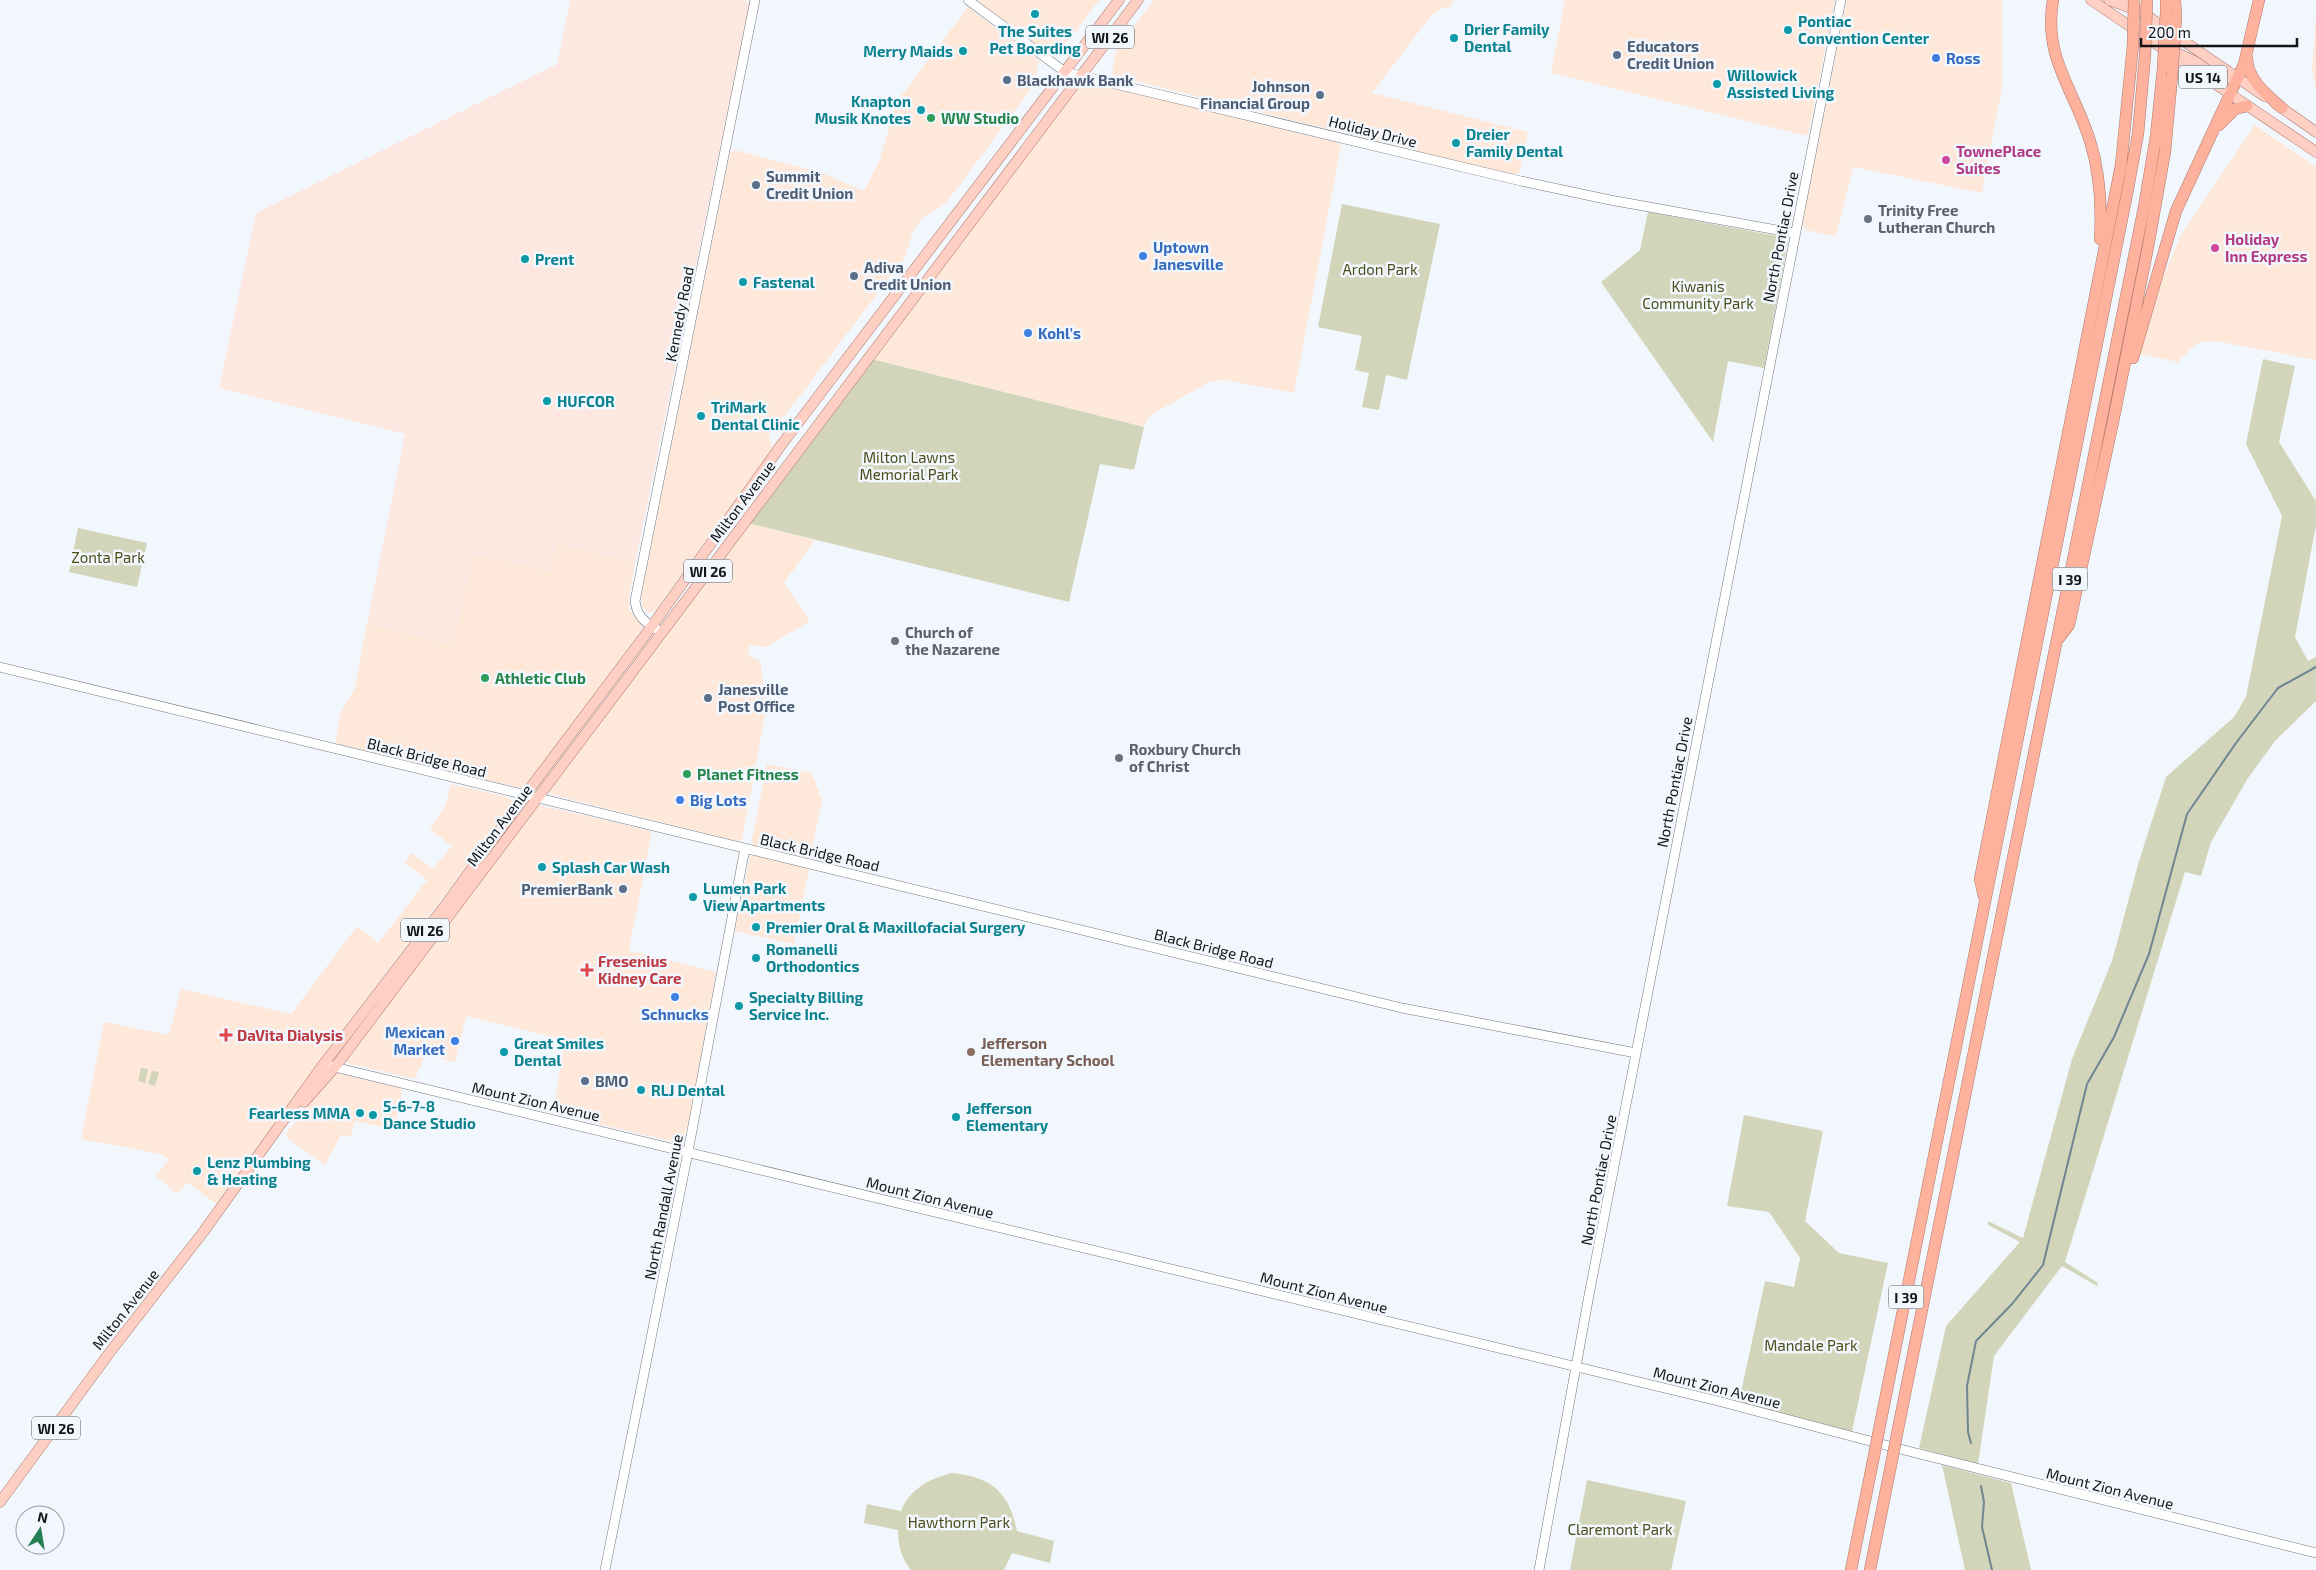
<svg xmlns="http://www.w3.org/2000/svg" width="2316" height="1570" viewBox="0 0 2316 1570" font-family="'Exo 2',sans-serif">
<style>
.commercial{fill:#fee8da}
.industrial{fill:#fce8e0}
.green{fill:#d2d5b9}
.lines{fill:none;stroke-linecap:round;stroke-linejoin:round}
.stream{stroke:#708594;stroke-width:2}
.secondary-casing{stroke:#73787d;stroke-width:10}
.primary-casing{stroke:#ac7a6d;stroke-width:11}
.highway-casing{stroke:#ac7a6d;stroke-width:12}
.secondary{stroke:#fff;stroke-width:9}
.primary{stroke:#fed0c4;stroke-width:10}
.highway{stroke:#feb19c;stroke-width:11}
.highway-bridge-casing{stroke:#ac7a6d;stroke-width:12;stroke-linecap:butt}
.highway-bridge{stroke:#feb19c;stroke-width:11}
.culture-dot{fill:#0f9aa8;stroke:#f2f7fe;stroke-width:2}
.service-dot{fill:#5c6f8a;stroke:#f2f7fe;stroke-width:2}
.shop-dot{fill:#3f7fe0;stroke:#f2f7fe;stroke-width:2}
.leisure-dot{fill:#2e9e5b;stroke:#f2f7fe;stroke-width:2}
.hotel-dot{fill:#d1479c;stroke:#f2f7fe;stroke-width:2}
.worship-dot{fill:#6b7280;stroke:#f2f7fe;stroke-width:2}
.health-dot{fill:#e0444e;stroke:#f2f7fe;stroke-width:2}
.education-dot{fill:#8d6e63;stroke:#f2f7fe;stroke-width:2}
.labels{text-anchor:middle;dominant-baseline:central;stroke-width:5;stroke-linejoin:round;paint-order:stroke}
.shield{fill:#f2f7fe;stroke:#56595c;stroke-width:1}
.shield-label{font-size:14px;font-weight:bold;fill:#131517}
.culture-label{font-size:15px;font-weight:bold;fill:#0d838f;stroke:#f2f7fe;text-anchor:start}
.service-label{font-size:15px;font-weight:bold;fill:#4e5e75;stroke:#f2f7fe;text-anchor:start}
.shop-label{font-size:15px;font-weight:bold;fill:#366cbe;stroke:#f2f7fe;text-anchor:start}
.leisure-label{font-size:15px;font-weight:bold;fill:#27864d;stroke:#f2f7fe;text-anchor:start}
.street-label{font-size:15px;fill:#131517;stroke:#f2f7fe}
.hotel-label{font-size:15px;font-weight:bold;fill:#b23c85;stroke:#f2f7fe;text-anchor:start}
.worship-label{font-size:15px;font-weight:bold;fill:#5b616d;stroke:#f2f7fe;text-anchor:start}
.park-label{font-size:15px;fill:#4c4f1a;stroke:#f2f7fe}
.health-label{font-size:15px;font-weight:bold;fill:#be3a42;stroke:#f2f7fe;text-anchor:start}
.education-label{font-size:15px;font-weight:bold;fill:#785e54;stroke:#f2f7fe;text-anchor:start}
</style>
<rect width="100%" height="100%" fill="#f2f7fe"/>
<!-- commercial -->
<path class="commercial" d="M976 0H1099L1071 38 1060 47 1048 53Z
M1154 0H1454L1451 6 1439 10 1430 17 1372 93 1528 132 1519 173 1513 175 1116 76 1112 73 1116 50Z
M1565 0H1835L1808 136 1551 73Z
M1847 0H2002V88L1982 193 1853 167 1836 237 1806 230 1802 225Z
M968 7 1039 60 1032 88 946 203 921 219 913 231 905 257 790 409 771 429 769 436 772 447 769 453 663 600 655 611 648 613 642 605 641 597 730 153 735 150 822 173 864 191 880 159 896 103Z
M2316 14V88L2312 69Z
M1087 81 1337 142 1341 146 1294 393 1224 380 1211 381 1149 416 1144 427 871 359 1080 82Z
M2255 125 2316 167V360L2216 341 2201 342 2193 346 2178 362 2140 354 2162 280 2181 235Z
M748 523 815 540 784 583 810 621 766 647 750 645 748 656 759 660 761 665 766 710 742 840 737 841 550 794 549 791Z
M556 543 635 563 629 595V608L643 628 525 788H520L337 744 336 739 340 715 355 687 367 623 448 644 450 635H454L474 554 550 571Z
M767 764 812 773 822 800 810 860 753 845 752 839Z
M451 784 508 797 512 801V806L333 1043 216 1204 187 1182 177 1194 155 1175 169 1160 161 1154 81 1139 104 1022 169 1035 181 989 291 1014 357 926 378 943 427 880 405 863 412 853 433 869 452 846 430 830 446 804Z
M538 805 652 831 629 950 716 972 691 1113 682 1144 553 1113 565 1040 466 1016 455 1062 425 1055 415 1079 350 1064 347 1062 346 1060Z
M754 855 809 869 794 944 735 931 750 856Z
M338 1072 400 1087 402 1093 394 1130 355 1121 351 1137 341 1135 325 1165 287 1138 286 1134 313 1098 335 1073Z"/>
<!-- industrial -->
<path class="industrial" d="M570 0H741L750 2 635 563 557 543 550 571 474 554 454 635H450L448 644 367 623 405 434 219 388 256 213 557 64Z"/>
<!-- green -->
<path class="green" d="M1342 204 1440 224 1407 380 1386 375 1379 410 1362 407 1369 373 1355 370 1362 336 1318 327Z
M1648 212 1783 237 1788 242 1764 368 1728 361 1713 442 1601 282 1640 250Z
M871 359 1144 427 1134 470 1100 464 1069 602 748 523Z
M2263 359 2295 366 2279 442 2316 501V525L2295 637 2308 661 2316 657V701L2275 741 2248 778 2211 842 2201 876 2185 872 2065 1262 2098 1283 2097 1286 2062 1266 1994 1356 1978 1464 1919 1448 1946 1326 2020 1242 1988 1225V1221L2023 1238 2072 1059 2112 961 2139 861 2166 777 2234 717 2246 697 2282 516 2246 444Z
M78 528 147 543 137 587 69 572Z
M141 1068 148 1069 145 1083 138 1081Z
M152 1071 159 1072 155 1086 148 1084Z
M1744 1115 1823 1131 1805 1221 1839 1253 1888 1263 1851 1436 1738 1406 1765 1281 1794 1287 1800 1258 1769 1212 1727 1206Z
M1942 1465 2011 1483 2031 1570H1965Z
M952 1473C992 1477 1009 1492 1017 1531L1054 1541 1050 1563 1012 1553 1004 1570H911C901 1558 898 1545 898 1530L864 1523 867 1504 901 1511C910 1488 930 1479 952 1473Z
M1587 1480 1686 1501 1671 1570H1570Z"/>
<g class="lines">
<!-- stream -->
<path class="stream" d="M1971 1443 1968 1432 1967 1386 1976 1341 2012 1304 2043 1265 2087 1084 2114 1037 2149 954 2187 814 2236 743 2278 688 2316 667
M1981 1486 1984 1502 1982 1527 1992 1570"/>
<defs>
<path id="secondary" d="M968 0 1065 72 1521 181 1610 200 1794 233
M658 630C644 622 637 616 635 601L755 0
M0 667 1402 1008 1636 1053
M330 1066 1718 1401 1904 1450 2316 1553
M605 1570 688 1152 745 848
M1539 1570 1589 1295 1841 0"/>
<path id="primary" d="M2091 0 2316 152
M2109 0 2131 8
M2124 0 2264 96
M2173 51 2194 61 2221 79 2238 78
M2276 104 2316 132
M304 1102 335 1067 1138 0
M0 1502 110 1352 204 1231 323 1065 447 903 525 795 652 626 782 444 1119 0"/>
<path id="highway" d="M2053 0C2043 58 2074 89 2090 141 2100 173 2102 206 2100 239
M2166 0V12
M2175 0 2176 17
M2247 58C2247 79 2267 95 2282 108
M2219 125 2235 109 2247 106
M2133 358 2176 211 2244 64 2259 0
M2059 638 2069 625 2113 422 2148 247 2165 152 2172 76
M1984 897 1980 879 2121 165 2133 45
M1879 1430 2127 194 2138 134 2145 56
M1897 1434 2144 207 2156 136 2163 68
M1851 1570 1874 1456
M1870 1570 1892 1460"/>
</defs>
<!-- secondary casing -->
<use href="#secondary" class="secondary-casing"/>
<!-- primary casing -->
<use href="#primary" class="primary-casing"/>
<!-- highway casing -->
<use href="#highway" class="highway-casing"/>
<!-- secondary -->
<use href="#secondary" class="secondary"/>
<!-- primary -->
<use href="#primary" class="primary"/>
<!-- highway -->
<use href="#highway" class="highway"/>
<defs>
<path id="highway-bridge" d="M2133 45 2134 0
M2145 56 2147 0
M2163 68 2166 12
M2172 76 2176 17
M1874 1456 1879 1430
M1892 1460 1897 1434"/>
</defs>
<!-- highway-bridge casing -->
<use href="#highway-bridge" class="highway-bridge-casing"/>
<!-- highway-bridge -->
<use href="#highway-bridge" class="highway-bridge"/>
</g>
<!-- markers -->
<g class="culture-dot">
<circle cx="1035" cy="14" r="5"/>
<circle cx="1788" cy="30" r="5"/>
<circle cx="1454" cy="38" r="5"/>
<circle cx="963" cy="51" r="5"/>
<circle cx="1717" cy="84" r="5"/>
<circle cx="921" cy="110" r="5"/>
<circle cx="1456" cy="143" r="5"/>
<circle cx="525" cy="259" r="5"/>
<circle cx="743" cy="282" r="5"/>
<circle cx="547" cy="401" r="5"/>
<circle cx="701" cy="416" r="5"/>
<circle cx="542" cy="867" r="5"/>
<circle cx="693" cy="897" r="5"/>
<circle cx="756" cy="927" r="5"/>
<circle cx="756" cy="958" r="5"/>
<circle cx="739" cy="1006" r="5"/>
<circle cx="504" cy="1052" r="5"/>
<circle cx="641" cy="1090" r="5"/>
<circle cx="360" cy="1113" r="5"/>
<circle cx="373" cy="1115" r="5"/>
<circle cx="956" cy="1117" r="5"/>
<circle cx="197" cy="1171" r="5"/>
</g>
<g class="service-dot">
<circle cx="1617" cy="55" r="5"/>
<circle cx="1007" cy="80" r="5"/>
<circle cx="1320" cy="95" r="5"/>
<circle cx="756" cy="185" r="5"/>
<circle cx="854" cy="276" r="5"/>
<circle cx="708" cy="698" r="5"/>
<circle cx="623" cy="889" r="5"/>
<circle cx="585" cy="1081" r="5"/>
</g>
<g class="shop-dot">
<circle cx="1936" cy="58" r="5"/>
<circle cx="1143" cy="256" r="5"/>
<circle cx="1028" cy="333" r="5"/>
<circle cx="680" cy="800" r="5"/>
<circle cx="675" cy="997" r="5"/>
<circle cx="455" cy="1041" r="5"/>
</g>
<g class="leisure-dot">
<circle cx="931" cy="118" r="5"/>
<circle cx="485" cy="678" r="5"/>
<circle cx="687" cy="774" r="5"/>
</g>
<g class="hotel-dot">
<circle cx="1946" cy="160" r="5"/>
<circle cx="2215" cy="248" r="5"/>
</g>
<g class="worship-dot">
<circle cx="1868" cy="219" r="5"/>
<circle cx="895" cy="641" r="5"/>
<circle cx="1119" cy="758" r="5"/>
</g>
<g class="health-dot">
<path d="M584.5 962.5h5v5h5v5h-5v5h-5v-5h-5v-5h5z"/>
<path d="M223.5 1027.5h5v5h5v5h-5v5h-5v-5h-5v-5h5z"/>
</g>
<circle class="education-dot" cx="971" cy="1052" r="5"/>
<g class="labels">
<!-- shield labels -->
<g class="shield">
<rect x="1086" y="25.5" width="48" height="23" rx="4"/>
<rect x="2179" y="65.5" width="48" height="23" rx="4"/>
<rect x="684" y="559.5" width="48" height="23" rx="4"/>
<rect x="2052.5" y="567.5" width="35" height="23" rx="4"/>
<rect x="401" y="918.5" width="48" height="23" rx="4"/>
<rect x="1888.5" y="1285.5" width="35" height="23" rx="4"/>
<rect x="32" y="1416.5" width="48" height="23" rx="4"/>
</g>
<g class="shield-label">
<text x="1110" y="37">WI 26</text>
<text x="2203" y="77">US 14</text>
<text x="708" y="571">WI 26</text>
<text x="2070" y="579">I 39</text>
<text x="425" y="930">WI 26</text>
<text x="1906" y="1297">I 39</text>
<text x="56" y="1428">WI 26</text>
</g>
<!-- culture labels -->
<g class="culture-label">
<text x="1798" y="21">Pontiac<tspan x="1798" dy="17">Convention Center</tspan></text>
<text x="1464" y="29">Drier Family<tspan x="1464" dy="17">Dental</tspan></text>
<text x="1035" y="31" text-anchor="middle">The Suites<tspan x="1035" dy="17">Pet Boarding</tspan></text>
<text x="953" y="51" text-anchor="end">Merry Maids</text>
<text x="1727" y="75">Willowick<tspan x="1727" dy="17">Assisted Living</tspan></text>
<text x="911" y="101" text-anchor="end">Knapton<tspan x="911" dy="17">Musik Knotes</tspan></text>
<text x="1466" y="134">Dreier<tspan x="1466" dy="17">Family Dental</tspan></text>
<text x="535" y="259">Prent</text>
<text x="753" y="282">Fastenal</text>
<text x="557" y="401">HUFCOR</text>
<text x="711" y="407">TriMark<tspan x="711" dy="17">Dental Clinic</tspan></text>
<text x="552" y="867">Splash Car Wash</text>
<text x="703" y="888">Lumen Park<tspan x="703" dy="17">View Apartments</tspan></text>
<text x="766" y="927">Premier Oral &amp; Maxillofacial Surgery</text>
<text x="766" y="949">Romanelli<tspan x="766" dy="17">Orthodontics</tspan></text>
<text x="749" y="997">Specialty Billing<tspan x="749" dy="17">Service Inc.</tspan></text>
<text x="514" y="1043">Great Smiles<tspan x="514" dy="17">Dental</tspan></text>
<text x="651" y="1090">RLJ Dental</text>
<text x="383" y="1106">5-6-7-8<tspan x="383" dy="17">Dance Studio</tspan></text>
<text x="966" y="1108">Jefferson<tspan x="966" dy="17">Elementary</tspan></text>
<text x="350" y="1113" text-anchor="end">Fearless MMA</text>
<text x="207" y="1162">Lenz Plumbing<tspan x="207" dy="17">&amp; Heating</tspan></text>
</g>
<!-- service labels -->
<g class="service-label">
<text x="1627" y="46">Educators<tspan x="1627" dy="17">Credit Union</tspan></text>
<text x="1017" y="80">Blackhawk Bank</text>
<text x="1310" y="86" text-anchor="end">Johnson<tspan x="1310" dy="17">Financial Group</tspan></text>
<text x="766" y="176">Summit<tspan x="766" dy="17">Credit Union</tspan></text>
<text x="864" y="267">Adiva<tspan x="864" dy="17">Credit Union</tspan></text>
<text x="718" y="689">Janesville<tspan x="718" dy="17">Post Office</tspan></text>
<text x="613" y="889" text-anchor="end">PremierBank</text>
<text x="595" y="1081">BMO</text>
</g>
<!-- shop labels -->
<g class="shop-label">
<text x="1946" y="58">Ross</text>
<text x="1153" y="247">Uptown<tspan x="1153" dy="17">Janesville</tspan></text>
<text x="1038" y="333">Kohl's</text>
<text x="690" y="800">Big Lots</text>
<text x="675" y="1014" text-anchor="middle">Schnucks</text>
<text x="445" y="1032" text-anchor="end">Mexican<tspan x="445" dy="17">Market</tspan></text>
</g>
<!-- leisure labels -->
<g class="leisure-label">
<text x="941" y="118">WW Studio</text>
<text x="495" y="678">Athletic Club</text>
<text x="697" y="774">Planet Fitness</text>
</g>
<!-- street labels -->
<g class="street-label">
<text transform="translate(1373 131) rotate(14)">Holiday Drive</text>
<text transform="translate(1780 237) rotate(-79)">North Pontiac Drive</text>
<text transform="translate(679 314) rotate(-79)">Kennedy Road</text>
<text transform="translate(742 501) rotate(-53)">Milton Avenue</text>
<text transform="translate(427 757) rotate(14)">Black Bridge Road</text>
<text transform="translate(1674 782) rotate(-79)">North Pontiac Drive</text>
<text transform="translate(499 825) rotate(-53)">Milton Avenue</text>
<text transform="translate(820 852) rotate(13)">Black Bridge Road</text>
<text transform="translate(1214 948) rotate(14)">Black Bridge Road</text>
<text transform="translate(536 1101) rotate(13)">Mount Zion Avenue</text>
<text transform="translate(1598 1180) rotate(-79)">North Pontiac Drive</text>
<text transform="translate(930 1197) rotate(14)">Mount Zion Avenue</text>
<text transform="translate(663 1207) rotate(-79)">North Randall Avenue</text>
<text transform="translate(1324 1292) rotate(14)">Mount Zion Avenue</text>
<text transform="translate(125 1309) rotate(-52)">Milton Avenue</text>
<text transform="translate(1717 1387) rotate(14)">Mount Zion Avenue</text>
<text transform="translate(2110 1488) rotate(14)">Mount Zion Avenue</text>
</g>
<!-- hotel labels -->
<g class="hotel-label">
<text x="1956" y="151">TownePlace<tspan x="1956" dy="17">Suites</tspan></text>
<text x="2225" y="239">Holiday<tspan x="2225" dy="17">Inn Express</tspan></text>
</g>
<!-- worship labels -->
<g class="worship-label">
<text x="1878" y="210">Trinity Free<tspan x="1878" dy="17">Lutheran Church</tspan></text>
<text x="905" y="632">Church of<tspan x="905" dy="17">the Nazarene</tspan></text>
<text x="1129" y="749">Roxbury Church<tspan x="1129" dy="17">of Christ</tspan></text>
</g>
<!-- park labels -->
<g class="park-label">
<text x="1380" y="269">Ardon Park</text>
<text x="1698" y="286">Kiwanis<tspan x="1698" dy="17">Community Park</tspan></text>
<text x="909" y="457">Milton Lawns<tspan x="909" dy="17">Memorial Park</tspan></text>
<text x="108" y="557">Zonta Park</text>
<text x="1811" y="1345">Mandale Park</text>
<text x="959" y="1522">Hawthorn Park</text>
<text x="1620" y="1529">Claremont Park</text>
</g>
<!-- health labels -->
<g class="health-label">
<text x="598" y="961">Fresenius<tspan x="598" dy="17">Kidney Care</tspan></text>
<text x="237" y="1035">DaVita Dialysis</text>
</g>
<!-- education labels -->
<g class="education-label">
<text x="981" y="1043">Jefferson<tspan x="981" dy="17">Elementary School</tspan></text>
</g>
</g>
<!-- north arrow -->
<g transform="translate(40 1530) rotate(12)"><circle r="24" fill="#f2f7fe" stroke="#999da2"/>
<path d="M0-4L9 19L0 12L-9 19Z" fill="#277e52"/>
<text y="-8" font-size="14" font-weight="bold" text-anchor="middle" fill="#131517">N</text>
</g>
<!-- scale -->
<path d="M2141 38v8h156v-8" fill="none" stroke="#131517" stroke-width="2.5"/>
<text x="2148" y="38" font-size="15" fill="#131517" stroke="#f2f7fe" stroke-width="4" paint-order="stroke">200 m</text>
</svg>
